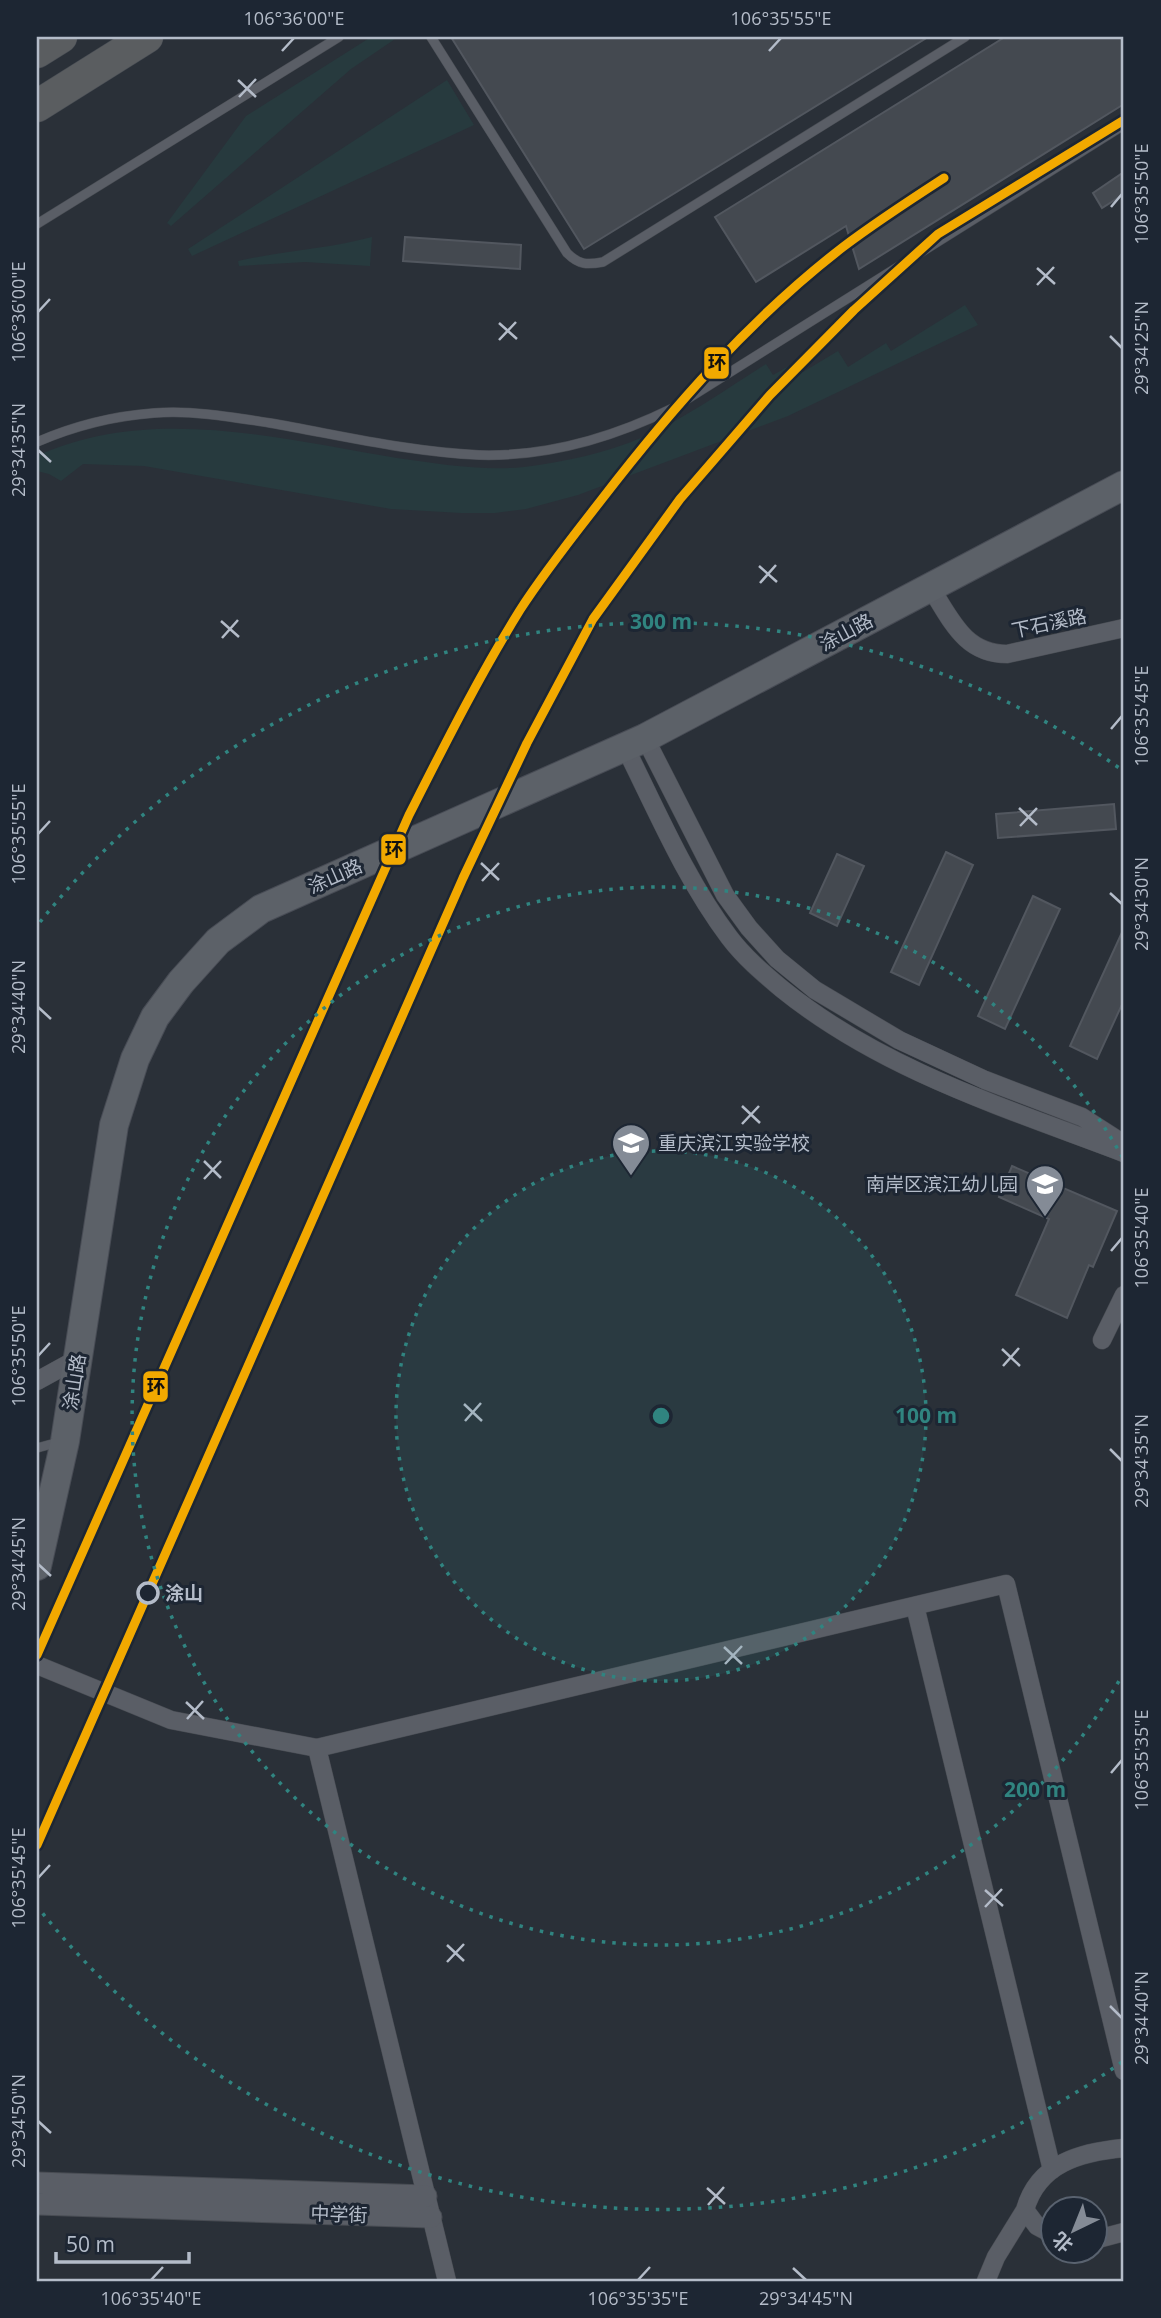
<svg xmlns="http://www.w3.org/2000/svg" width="1161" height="2318" viewBox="0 0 1161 2318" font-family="'Open Sans','Noto Sans SC',sans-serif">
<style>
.green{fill:#273a3e}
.building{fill:#444950;stroke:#52575f;stroke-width:2}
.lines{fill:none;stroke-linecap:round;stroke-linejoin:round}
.service-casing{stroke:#484c53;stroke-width:10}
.minor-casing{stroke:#484c53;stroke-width:19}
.tertiary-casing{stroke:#484c53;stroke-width:23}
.primary-casing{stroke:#484c55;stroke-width:30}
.motorway-casing{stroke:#474c53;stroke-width:33}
.service{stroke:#5a5e66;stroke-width:9}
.minor{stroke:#5a5e66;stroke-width:18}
.tertiary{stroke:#5a5e66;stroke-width:21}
.primary{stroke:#5c6168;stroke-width:28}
.motorway{stroke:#5a5d60;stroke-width:32}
.metro-1-casing{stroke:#1d2633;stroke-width:14}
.metro-1{stroke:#f2a900;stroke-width:9}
.ticks{fill:none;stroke:#b4bcc9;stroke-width:2.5}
.ring{fill:none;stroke:#308480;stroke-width:3.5;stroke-dasharray:3.5 7}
.stop-dot{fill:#1d2633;stroke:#b4bcc9;stroke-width:3.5}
.labels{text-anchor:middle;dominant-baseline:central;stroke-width:6;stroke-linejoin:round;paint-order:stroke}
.street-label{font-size:19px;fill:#b4bcc9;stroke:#1d2633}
.poi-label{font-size:19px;fill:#b4bcc9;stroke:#1d2633;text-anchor:start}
.stop-label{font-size:19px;font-weight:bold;fill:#b4bcc9;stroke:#1d2633;text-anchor:start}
.centre{fill:#308480;stroke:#1d2633;stroke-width:3.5}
.ring-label{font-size:21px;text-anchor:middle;font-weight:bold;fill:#308480;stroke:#1d2633;stroke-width:6;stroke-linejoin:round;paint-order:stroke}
.line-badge{stroke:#1d2633;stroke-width:2.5}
.pale-badge-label{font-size:19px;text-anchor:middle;font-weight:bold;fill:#111}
.neatline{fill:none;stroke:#b4bcc9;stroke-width:2.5}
.ticks-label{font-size:18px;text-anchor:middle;fill:#b4bcc9}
</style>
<rect width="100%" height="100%" fill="#2a3038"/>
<!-- green -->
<path class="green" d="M371 37H398L351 69 171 226 167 223 246 116Z
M447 80 474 125 192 256 188 249Z
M372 237 370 266 305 262 239 266 238 261C282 251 327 249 372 237Z
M965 305 978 325 788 416 578 495 526 509 495 513H461L391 509 144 466 83 464 61 481 49 474 37 471V456C151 404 279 439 397 458 439 464 482 471 524 467 563 462 607 453 643 437 686 418 726 389 766 364L773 375 796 362 803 372 838 351 848 367 886 343 891 351Z"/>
<!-- building -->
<path class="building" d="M451 37H928L584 249Z
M1005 37H1124V104L859 269 846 226 756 282 715 217Z
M1124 172V194L1102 208 1093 193Z
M405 237 521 245 520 269 403 261Z
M1114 804 1116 829 998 838 996 814Z
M946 852 973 865 919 985 891 972Z
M837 854 864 866 837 926 810 913Z
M1033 896 1060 909 1005 1029 978 1016Z
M1124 928V1000L1097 1059 1070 1046Z
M1012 1166 1117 1211 1093 1267 1089 1265 1067 1318 1016 1295 1049 1219 999 1197Z"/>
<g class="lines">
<defs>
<path id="service" d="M431 37 567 253C579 265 587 265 603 262L965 37
M37 224 339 37
M37 442C74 426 113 416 154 413 193 410 232 417 270 423 339 435 409 452 479 455 546 457 614 437 673 408L1124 125
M37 1448 59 1442"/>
<path id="minor" d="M930 587C951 619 964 654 1007 654L1124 628
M645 738 725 895 749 928 777 959 815 990 899 1040 985 1080 1082 1117 1124 1144
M625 747C657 811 686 880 729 937 744 957 763 973 782 989 882 1070 1006 1108 1124 1153
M1102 1340 1124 1295
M37 1381 77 1359
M915 1606 1052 2170
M37 1665 171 1720 317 1748
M1052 2234 1037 2226 1025 2210C1038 2163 1081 2152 1124 2148
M1094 2240 1124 2232
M447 2281 317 1748 1006 1584 1124 2071
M986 2281 996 2257 1025 2210"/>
<path id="tertiary" d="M37 2183 426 2196
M37 2204 431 2217"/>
<path id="primary" d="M37 1566 65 1441 114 1125 135 1059 155 1017 181 982 218 941 261 909 645 738 1124 485"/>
<path id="motorway" d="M37 52 61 37
M37 106 147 37"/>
</defs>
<!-- service casing -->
<use href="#service" class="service-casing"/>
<!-- minor casing -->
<use href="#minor" class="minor-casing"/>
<!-- tertiary casing -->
<use href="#tertiary" class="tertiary-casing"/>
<!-- primary casing -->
<use href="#primary" class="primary-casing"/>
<!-- motorway casing -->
<use href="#motorway" class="motorway-casing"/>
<!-- service -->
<use href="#service" class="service"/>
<!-- minor -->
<use href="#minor" class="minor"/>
<!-- tertiary -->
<use href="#tertiary" class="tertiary"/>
<!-- primary -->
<use href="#primary" class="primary"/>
<!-- motorway -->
<use href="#motorway" class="motorway"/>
<defs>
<path id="metro-1" d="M37 1655 409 815C444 746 479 676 520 610 545 571 574 535 602 499 673 407 751 318 843 247 876 222 910 200 944 178
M37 1845 463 878 527 743 593 619 680 499 770 395 854 310 938 234 1124 120"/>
</defs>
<!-- metro-1 casing -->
<use href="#metro-1" class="metro-1-casing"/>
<!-- metro-1 -->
<use href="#metro-1" class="metro-1"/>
</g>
<!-- ticks -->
<path class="ticks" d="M282 51 294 38M769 51 781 38M238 80 256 97M239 97 256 79M1111 207 1122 194M1037 268 1055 284M1037 285 1054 267M38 312 50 299M499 323 517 339M1110 336 1122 348M499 340 516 322M38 450 51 462M759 566 777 582M760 583 776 565M221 621 239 637M222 638 238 620M1111 729 1122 716M1019 808 1037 825M1020 826 1037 808M38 834 50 821M481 863 499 880M482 881 499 863M1110 893 1122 904M38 1007 51 1019M742 1106 760 1123M742 1124 759 1106M204 1161 221 1178M204 1179 221 1161M1111 1251 1122 1238M1002 1349 1020 1366M38 1356 50 1343M1003 1366 1019 1348M464 1404 482 1421M465 1421 481 1403M1110 1449 1122 1461M38 1564 51 1576M724 1647 742 1664M725 1664 742 1646M186 1702 204 1719M187 1719 203 1701M1111 1773 1122 1760M38 1878 50 1865M985 1890 1003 1906M985 1907 1002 1889M447 1945 464 1961M447 1962 464 1944M1110 2006 1122 2018M38 2121 51 2133M707 2188 725 2204M708 2205 724 2187M793 2268 806 2280M151 2280 163 2267M638 2280 650 2267"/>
<!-- distance rings -->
<circle cx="661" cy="1416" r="265" fill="#308480" fill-opacity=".12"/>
<g class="ring">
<circle cx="661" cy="1416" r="265"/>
<path d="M1124 1672A529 529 0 1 1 1124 1160"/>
<path d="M1122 2062A794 794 0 0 1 40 1910M40 922A794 794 0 0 1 1122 770"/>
</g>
<!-- icons -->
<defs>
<symbol id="school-pin" viewBox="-11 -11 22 30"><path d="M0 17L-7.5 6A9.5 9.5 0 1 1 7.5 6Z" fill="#848b96" stroke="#1d2633"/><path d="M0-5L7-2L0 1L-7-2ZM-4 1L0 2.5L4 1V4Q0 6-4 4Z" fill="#fff"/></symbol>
</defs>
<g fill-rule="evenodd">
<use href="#school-pin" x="609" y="1121" width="44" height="60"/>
<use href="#school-pin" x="1023" y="1162" width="44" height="60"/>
</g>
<!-- markers -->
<circle class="stop-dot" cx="148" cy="1593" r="10"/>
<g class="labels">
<!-- street labels -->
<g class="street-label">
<text transform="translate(1049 623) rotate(-12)">下石溪路</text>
<text transform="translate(846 632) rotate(-28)">涂山路</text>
<text transform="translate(335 876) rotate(-24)">涂山路</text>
<text transform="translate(74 1382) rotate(-81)">涂山路</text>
<text transform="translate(339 2214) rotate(2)">中学街</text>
</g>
<!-- poi labels -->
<g class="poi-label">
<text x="658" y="1143">重庆滨江实验学校</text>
<text x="1018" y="1184" text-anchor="end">南岸区滨江幼儿园</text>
</g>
<!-- stop labels -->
<g class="stop-label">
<text x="165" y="1593">涂山</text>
</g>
</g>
<circle cx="661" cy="1416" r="10" class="centre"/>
<g class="ring-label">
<text x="661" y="629">300 m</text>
<text x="926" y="1423">100 m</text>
<text x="1035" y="1797">200 m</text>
</g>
<g class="line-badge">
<rect x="703" y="346" width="27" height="34" rx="7" fill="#f2a900"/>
<rect x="380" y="833" width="27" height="33" rx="7" fill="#f2a900"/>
<rect x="142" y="1370" width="27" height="33" rx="7" fill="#f2a900"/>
</g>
<g class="pale-badge-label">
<text x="717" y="369">环</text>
<text x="394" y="856">环</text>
<text x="156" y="1393">环</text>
</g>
<!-- border -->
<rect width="1161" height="2318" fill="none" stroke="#1d2633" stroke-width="77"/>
<!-- north arrow -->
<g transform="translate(1074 2230) rotate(223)"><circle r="33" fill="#1d2633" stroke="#59626f" stroke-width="2"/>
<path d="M0-5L12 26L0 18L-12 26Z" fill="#848b96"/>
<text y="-10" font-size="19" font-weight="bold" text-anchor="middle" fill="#b4bcc9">北</text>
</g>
<!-- scale -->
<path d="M56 2252v10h133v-10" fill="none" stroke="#b4bcc9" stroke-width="3.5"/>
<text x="66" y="2252" font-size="21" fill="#b4bcc9" stroke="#1d2633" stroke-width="5" paint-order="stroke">50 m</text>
<rect x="38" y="38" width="1084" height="2242" class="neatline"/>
<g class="ticks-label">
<text x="294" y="25">106°36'00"E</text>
<text x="781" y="25">106°35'55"E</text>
<text transform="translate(1142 194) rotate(-90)" y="6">106°35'50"E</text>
<text transform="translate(19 312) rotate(-90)" y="6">106°36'00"E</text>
<text transform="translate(1142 348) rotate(-90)" y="6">29°34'25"N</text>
<text transform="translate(19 450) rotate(-90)" y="6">29°34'35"N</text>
<text transform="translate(1142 716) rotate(-90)" y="6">106°35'45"E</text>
<text transform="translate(19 834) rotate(-90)" y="6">106°35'55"E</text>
<text transform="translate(1142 904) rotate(-90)" y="6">29°34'30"N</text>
<text transform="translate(19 1007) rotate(-90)" y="6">29°34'40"N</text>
<text transform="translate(1142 1238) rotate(-90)" y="6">106°35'40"E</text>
<text transform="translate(19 1356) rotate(-90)" y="6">106°35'50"E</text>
<text transform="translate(1142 1461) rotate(-90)" y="6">29°34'35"N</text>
<text transform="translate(19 1564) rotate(-90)" y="6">29°34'45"N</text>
<text transform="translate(1142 1760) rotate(-90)" y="6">106°35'35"E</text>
<text transform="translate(19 1878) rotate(-90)" y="6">106°35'45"E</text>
<text transform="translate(1142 2018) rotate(-90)" y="6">29°34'40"N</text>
<text transform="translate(19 2121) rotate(-90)" y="6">29°34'50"N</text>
<text x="151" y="2305">106°35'40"E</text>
<text x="638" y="2305">106°35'35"E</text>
<text x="806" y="2305">29°34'45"N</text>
</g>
</svg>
